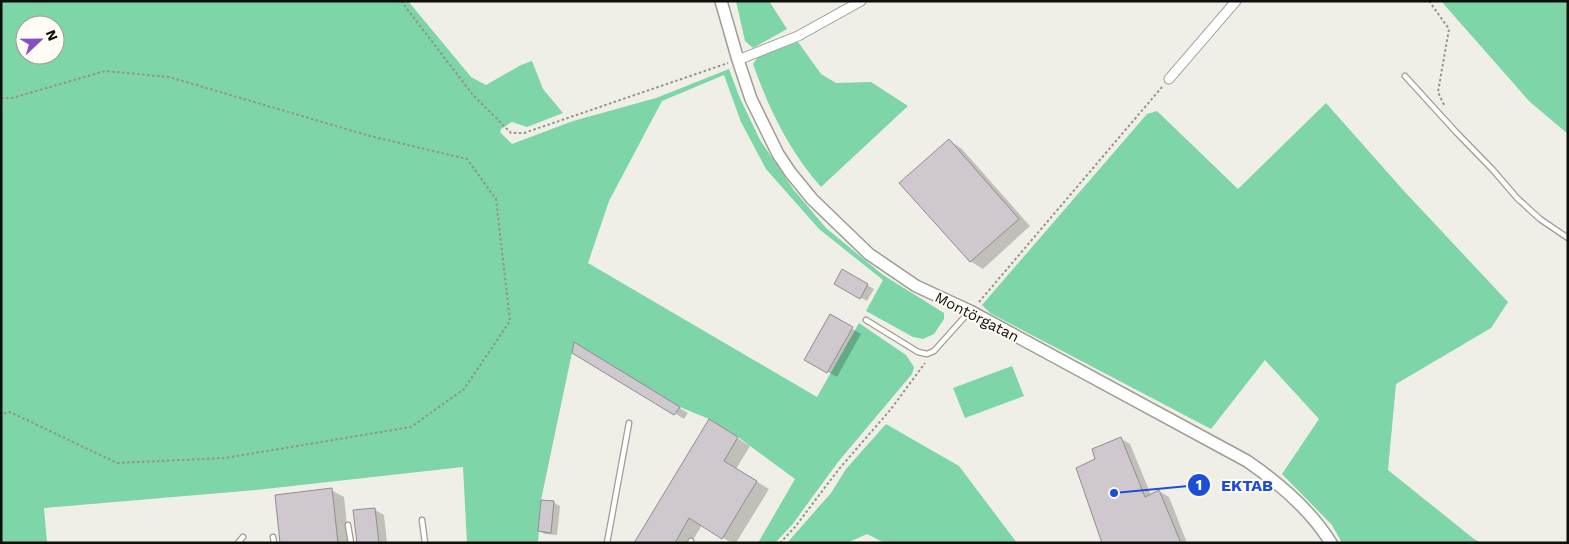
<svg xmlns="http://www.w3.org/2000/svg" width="1569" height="544" viewBox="0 0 1569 544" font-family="'Work Sans',sans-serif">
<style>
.green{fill:#7dd5a8;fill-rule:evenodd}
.shadow{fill:#0003}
.building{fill:#cfc9cf;stroke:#928c91}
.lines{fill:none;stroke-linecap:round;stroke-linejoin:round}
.service-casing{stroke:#9e9c95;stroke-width:7}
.minor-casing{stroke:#9e9c95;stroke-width:11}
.tertiary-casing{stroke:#9e9c95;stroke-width:14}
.path{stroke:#94938d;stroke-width:2;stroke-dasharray:2.5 2.5;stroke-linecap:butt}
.service{stroke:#fff;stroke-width:4.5}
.minor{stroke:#fff;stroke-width:9}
.tertiary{stroke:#fff;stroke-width:11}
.labels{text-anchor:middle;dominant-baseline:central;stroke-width:4;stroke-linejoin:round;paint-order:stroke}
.street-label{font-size:15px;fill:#0f0f0c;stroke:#fefcf5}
.leader{fill:none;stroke:#1d4ed8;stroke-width:2}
.callout-dot{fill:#1d4ed8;stroke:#fefcf5;stroke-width:2}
.mark-label{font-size:15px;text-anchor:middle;font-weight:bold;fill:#fff}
.callout-label{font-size:16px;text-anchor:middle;font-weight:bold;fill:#1d4ed8;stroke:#fefcf5;stroke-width:4;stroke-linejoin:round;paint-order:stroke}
</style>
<rect width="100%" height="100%" fill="#f0efe7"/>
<!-- green -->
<path class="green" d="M1 1H408L471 77 486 85 521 65 532 61 543 89 563 113 527 127 512 122 501 129 500 132 512 144 573 121 656 98 729 69 739 96 760 140 793 189 826 228 883 275 944 313V319L934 334 923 339 913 337 866 311 883 280 819 229 766 169 741 122 724 75 662 101 609 201 588 263 817 397 859 323 906 355 914 367 912 374 838 462 792 525 775 543H758L795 479 738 437 709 419 680 407 574 343 541 500 538 543H467L463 467 256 490 44 508 47 543H1ZM25 25H55V55H25Z
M736 1H769L787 29 753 48 745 41Z
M1441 1H1568V134L1529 101Z
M798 42 821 74 836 83 871 82 908 106 821 187C789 151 769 109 753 64L758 57Z
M1326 103 1404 191 1508 302 1491 328 1396 384 1388 470 1474 539 1481 543H1342L1332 525 1282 474 1319 419 1265 360 1211 429 990 313 982 305 1147 114 1157 111 1238 189Z
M1012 366 1024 396 965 418 953 388Z
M886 424 959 466 1017 543H885L867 534 847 543H787L831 493 846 469Z"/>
<!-- shadow -->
<path class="shadow" d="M949 141 961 148 1030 226 983 269 970 261Z
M843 271 874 289 867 301 836 284Z
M831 316 861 334 837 377 806 360Z
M575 344 688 413 684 419 573 352Z
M709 421 750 446 736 469 769 489 736 543H732L702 525 691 543H635Z
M1121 439 1130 444 1151 495 1159 491 1169 497 1187 543H1104L1097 460Z
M331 490 344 497 349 543H281Z
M553 502 560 506 557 535 545 534 539 531Z
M375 510 384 515 387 543H358Z"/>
<!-- building -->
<path class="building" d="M949 139 1019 219 970 262 899 183Z
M842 269 868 284 860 299 834 284Z
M830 314 853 327 827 373 804 360Z
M574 342 680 407 674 415 572 353Z
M709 419 738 437 724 461 757 481 722 539 689 518 675 543H634Z
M1121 437 1145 497 1159 490 1181 543H1102L1076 468 1095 459 1092 449Z
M332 488 338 543H280L275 495Z
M541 500 554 501 551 533 538 531Z
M375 508 379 543H357L353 510Z"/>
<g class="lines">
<defs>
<path id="service" d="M1405 76 1456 132 1493 170 1517 198 1540 219 1568 238
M866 320 918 352 927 354 934 351 969 312
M422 520 425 543
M348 525 351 543
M273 537 274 543
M238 543 243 537
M607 543 629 423
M690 543 691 541"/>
<path id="minor" d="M738 60 798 36 861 1
M1169 79 1236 1"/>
<path id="tertiary" d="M721 1 738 60 751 99 778 154 790 172 812 199 869 254 916 286 970 311 1247 461C1279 483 1310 509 1331 543"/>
</defs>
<!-- service casing -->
<use href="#service" class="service-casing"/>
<!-- minor casing -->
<use href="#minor" class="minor-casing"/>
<!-- tertiary casing -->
<use href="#tertiary" class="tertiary-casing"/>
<!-- path -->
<path class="path" d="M401 1 473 95 511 133H524L728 63
M1429 1 1449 29 1438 92 1445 107
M1 98H12L105 71 169 77 370 136 467 159 496 199 510 321 464 389 411 427 225 458 117 463 10 412 1 414
M979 302 1162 87
M780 543 795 527 839 469 891 409 925 363"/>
<!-- service -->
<use href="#service" class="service"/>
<!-- minor -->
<use href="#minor" class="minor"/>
<!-- tertiary -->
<use href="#tertiary" class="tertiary"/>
</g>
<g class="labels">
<!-- street labels -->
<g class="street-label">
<text transform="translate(977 317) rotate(27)">Montörgatan</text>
</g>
</g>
<!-- callouts -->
<path class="leader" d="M1114 493L1199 485"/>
<g class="callout-dot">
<circle cx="1114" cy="493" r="5"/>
<circle cx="1199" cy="485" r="12"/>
</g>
<g class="mark-label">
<text x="1199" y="490">1</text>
</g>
<g class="callout-label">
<text x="1247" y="491">EKTAB</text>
</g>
<!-- border -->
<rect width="1569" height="544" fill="none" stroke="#0f0f0c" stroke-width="5"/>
<!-- north arrow -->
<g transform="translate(40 40) rotate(68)"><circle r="24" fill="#fefcf5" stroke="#9e9d98"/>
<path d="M0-4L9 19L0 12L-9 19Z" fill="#864fc7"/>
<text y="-8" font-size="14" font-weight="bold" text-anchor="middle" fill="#0f0f0c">N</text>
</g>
</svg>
